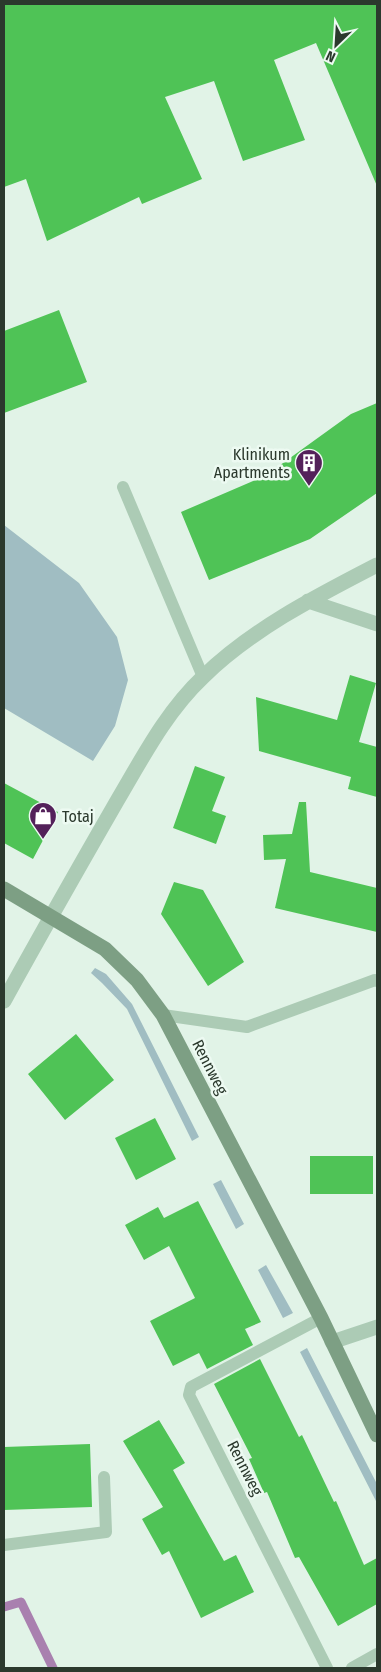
<svg xmlns="http://www.w3.org/2000/svg" width="381" height="1672" viewBox="0 0 381 1672" font-family="'Fira Sans Condensed',sans-serif">
<style>
.green{fill:#a0bdc2}
.lines{fill:none;stroke-linecap:round;stroke-linejoin:round}
.stream{stroke:#a980af;stroke-width:9}
.building{fill:#4fc356}
.lane{stroke:#accbb5;stroke-width:12}
.street{stroke:#accbb5;stroke-width:15}
.secondary{stroke:#7d9f84;stroke-width:15}
.labels{text-anchor:middle;dominant-baseline:central;stroke-width:5;stroke-linejoin:round;paint-order:stroke}
.poi-label{font-size:16px;fill:#2b392d;stroke:#edfaf2;text-anchor:end}
.street-label{font-size:16px;fill:#2b392d;stroke:#edfaf2}
</style>
<rect width="100%" height="100%" fill="#e1f3e7"/>
<!-- green -->
<path class="green" d="M4 525 79 583 117 637 128 680 115 726 93 761 4 708Z
M95 968 106 974 132 1004 199 1137 192 1141 127 1009 102 983 91 973Z
M221 1180 244 1224 236 1229 213 1184Z
M266 1265 293 1313 283 1318 258 1270Z
M307 1348 377 1484V1503L300 1352Z"/>
<g class="lines">
<!-- stream -->
<path class="stream" d="M4 1607 21 1602 53 1668"/>
</g>
<!-- building -->
<path class="building" d="M4 4H377V186L316 43 274 60 305 140 243 161 214 81 165 97 202 179 142 204 139 197 47 241 26 179 4 187Z
M59 310 87 382 4 413V331Z
M377 403V493L310 539 209 580 181 512 265 476 351 414Z
M350 675 376 683 359 742 377 747V797L348 789 351 777 259 751 256 697 337 720Z
M195 766 225 777 212 811 226 816 216 844 173 828Z
M4 783 58 812 33 859 4 843Z
M299 802H306L310 872 377 888V932L275 908 286 859 264 860 263 835 292 834Z
M174 882 203 890 244 962 208 986 161 914Z
M76 1034 114 1080 65 1120 28 1074Z
M155 1118 176 1159 136 1180 115 1138Z
M310 1156H373V1194H310Z
M198 1201 261 1322 245 1329 253 1345 207 1369 199 1353 173 1366 150 1321 195 1298 169 1246 144 1260 125 1225 158 1207 164 1218Z
M260 1359 299 1437 302 1435 334 1502 336 1501 364 1565 377 1558V1604L338 1626 299 1557 295 1558 267 1492 264 1493 249 1459 252 1458 214 1384Z
M159 1420 185 1463 173 1470 224 1561 236 1555 254 1592 201 1618 169 1551 162 1555 142 1519 163 1507 123 1441Z
M90 1444 92 1507 4 1510V1447Z"/>
<g class="lines">
<!-- lane -->
<path class="lane" d="M123 487 203 677
M163 1015 247 1027 375 980 377 981
M321 1318 191 1387 189 1395 327 1668
M4 1545 106 1532 104 1477
M352 1668 377 1654"/>
<!-- street -->
<path class="street" d="M308 601 377 624
M4 1001C41 934 79 867 117 801 143 757 166 712 203 677 252 629 317 596 377 565
M332 1342 377 1327"/>
<!-- secondary -->
<path class="secondary" d="M4 889 105 949 137 980 163 1015 321 1318 377 1435"/>
</g>
<!-- icons -->
<defs>
<symbol id="building-pin" viewBox="-11 -11 22 30"><path d="M0 17L-7.5 6A9.5 9.5 0 1 1 7.5 6Z" fill="#54215a" stroke="#edfaf2"/><path d="M-4-6H4V6H1V3H-1V6H-4ZM-2.5-4.3h1.7v1.8h-1.7ZM.8-4.3h1.7v1.8H.8ZM-2.5-1h1.7V.8h-1.7ZM.8-1h1.7V.8H.8Z" fill="#fff"/></symbol>
<symbol id="shop-pin" viewBox="-11 -11 22 30"><path d="M0 17L-7.5 6A9.5 9.5 0 1 1 7.5 6Z" fill="#54215a" stroke="#edfaf2"/><path d="M-5-2.5h2.3a2.7 3.5 0 0 1 5.4 0H5L5.5 6h-11ZM-1.5-2.5h3a1.5 2.3 0 0 0-3 0Z" fill="#fff"/></symbol>
</defs>
<g fill-rule="evenodd">
<use href="#building-pin" x="293" y="447" width="32" height="43"/>
<use href="#shop-pin" x="27" y="800" width="32" height="43"/>
</g>
<g class="labels">
<!-- poi labels -->
<g class="poi-label">
<text x="290" y="454">Klinikum<tspan x="290" dy="18">Apartments</tspan></text>
<text x="62" y="816" text-anchor="start">Totaj</text>
</g>
<!-- street labels -->
<g class="street-label">
<text transform="translate(210 1067) rotate(63)">Rennweg</text>
<text transform="translate(245 1468) rotate(63)">Rennweg</text>
</g>
</g>
<!-- border -->
<rect width="381" height="1672" fill="none" stroke="#2b392d" stroke-width="10"/>
<!-- north arrow -->
<g transform="translate(336 45) rotate(205)" stroke="#edfaf2" stroke-width="4" paint-order="stroke">
<path d="M0-4L9 19L0 12L-9 19Z" fill="#2b392d"/>
<text y="-8" font-size="14" font-weight="bold" text-anchor="middle" fill="#2b392d">N</text>
</g>
</svg>
